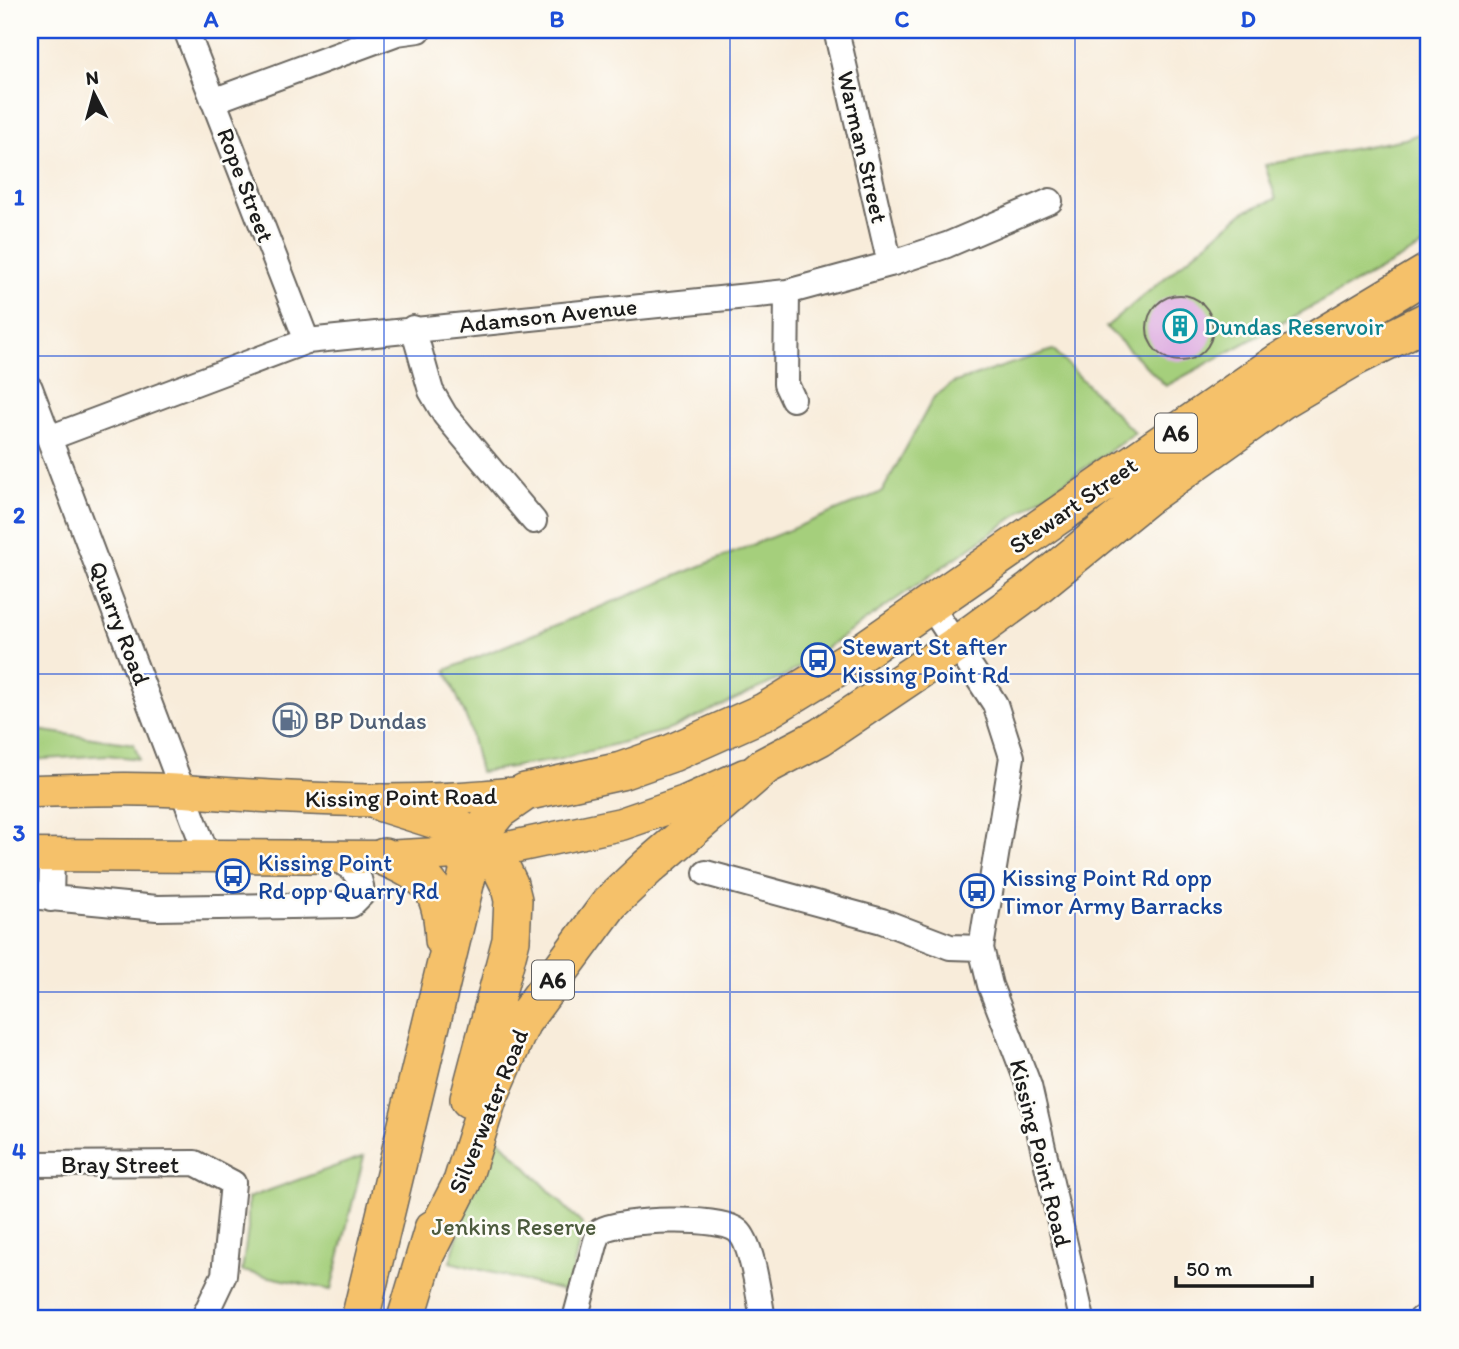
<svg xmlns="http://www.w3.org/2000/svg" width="1459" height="1349" viewBox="0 0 1459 1349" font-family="Itim,sans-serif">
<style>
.green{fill:#a5cf7b;stroke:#60764c;stroke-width:2}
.building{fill:#deade1}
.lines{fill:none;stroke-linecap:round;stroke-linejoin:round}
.minor-casing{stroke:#69655e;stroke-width:28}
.major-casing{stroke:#69655e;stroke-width:35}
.highway-casing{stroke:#69655e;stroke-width:40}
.minor{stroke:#fff;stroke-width:24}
.major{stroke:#f5c16b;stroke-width:32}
.highway{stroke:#f5c16b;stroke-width:37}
.grid{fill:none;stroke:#1d4ed8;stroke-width:2;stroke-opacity:0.55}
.labels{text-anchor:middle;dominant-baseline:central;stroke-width:5;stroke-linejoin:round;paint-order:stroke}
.shield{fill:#fdfcf7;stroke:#605f5e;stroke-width:2}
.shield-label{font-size:23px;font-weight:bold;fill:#1c1c1c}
.street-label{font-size:24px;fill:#1c1c1c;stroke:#fdfcf7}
.culture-label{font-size:24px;fill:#0d838f;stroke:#fdfcf7;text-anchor:start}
.transit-label{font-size:24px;fill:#164399;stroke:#fdfcf7;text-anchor:start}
.service-label{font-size:24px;fill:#4e5e75;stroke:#fdfcf7;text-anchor:start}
.park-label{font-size:24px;fill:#4c5b3d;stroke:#fdfcf7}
.neatline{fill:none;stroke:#1d4ed8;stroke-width:2.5}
.grid-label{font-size:23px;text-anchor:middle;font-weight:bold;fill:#1d4ed8}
</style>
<rect width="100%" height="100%" fill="#fdfcf7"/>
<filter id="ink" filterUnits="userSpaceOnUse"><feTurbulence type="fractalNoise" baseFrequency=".0143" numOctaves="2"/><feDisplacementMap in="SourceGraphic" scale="14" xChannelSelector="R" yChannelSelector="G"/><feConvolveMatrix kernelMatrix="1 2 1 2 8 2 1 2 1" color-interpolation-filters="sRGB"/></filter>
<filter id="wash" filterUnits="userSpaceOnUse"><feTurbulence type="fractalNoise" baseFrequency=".00686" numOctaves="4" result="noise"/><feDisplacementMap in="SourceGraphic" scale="28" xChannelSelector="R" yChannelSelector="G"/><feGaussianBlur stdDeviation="1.57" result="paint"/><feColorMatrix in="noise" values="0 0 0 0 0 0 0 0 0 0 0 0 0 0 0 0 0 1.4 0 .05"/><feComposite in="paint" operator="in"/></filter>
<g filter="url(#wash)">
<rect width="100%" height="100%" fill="#f8ecda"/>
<!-- green -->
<path class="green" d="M1429 130V243L1166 386 1106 327 1245 211 1276 199 1265 165 1405 139Z
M1053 350 1135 433 786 676 671 729 557 760 480 772 468 722 446 670 882 492 934 397 953 383Z
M30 729 134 744 139 759 107 755 30 760Z
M489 1129 583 1225 568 1292 450 1262Z
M364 1156 331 1290 242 1271 248 1229V1198Z"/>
<g id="blocks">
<!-- building -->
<path class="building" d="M1147 328a33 33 0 1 1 66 0a33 33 0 1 1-66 0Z"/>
</g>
</g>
<g filter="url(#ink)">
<use href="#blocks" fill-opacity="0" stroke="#69655e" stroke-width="2"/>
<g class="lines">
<defs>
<path id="minor" d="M186 30 307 341
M836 30 890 264
M213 101 397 33 419 30
M787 292 786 384 793 399
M413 328 431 391 445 415 534 521
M30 388 208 858
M49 438 307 341 787 292 890 264 947 245 1050 201
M930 605 995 704 1012 757 981 948 990 985 1029 1086 1082 1319
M706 873 882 921 950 947 981 948
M30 896 157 908 351 905 362 894C361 872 350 866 332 857
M51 899 52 855
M30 1164 195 1163 233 1183 224 1275 203 1319
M575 1319 596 1241 600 1231C620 1219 720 1215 738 1231 753 1244 759 1299 763 1319
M1421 1319 1429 1316"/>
<path id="major" d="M30 791C81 790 133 787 184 791 301 799 408 807 525 792
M30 855 384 857 493 851 621 824 685 802 745 775"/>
<path id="highway" d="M382 803 455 826 478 840 493 851 509 884 513 900 511 940 469 1099
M384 857C430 876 442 889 444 940
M426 1253 462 1182 488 1099 522 1022 610 903 648 867 765 766 820 737 958 644 1029 592 1146 497 1282 400 1355 357 1429 320
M360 1319 468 872 478 840 489 822 499 810 525 792 621 771 672 753 764 712 856 656 1279 362 1429 272
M406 1319 433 1229"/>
</defs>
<!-- minor casing -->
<use href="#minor" class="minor-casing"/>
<!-- major casing -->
<use href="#major" class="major-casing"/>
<!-- highway casing -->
<use href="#highway" class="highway-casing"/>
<!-- minor -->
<use href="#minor" class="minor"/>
<!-- major -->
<use href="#major" class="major"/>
<!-- highway -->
<use href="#highway" class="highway"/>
</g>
</g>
<!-- grid -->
<path class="grid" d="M384 30V1319M730 30V1319M1075 30V1319M30 356H1429M30 674H1429M30 992H1429"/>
<!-- icons -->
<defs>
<symbol id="building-ring" viewBox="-11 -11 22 22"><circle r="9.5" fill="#fdfcf7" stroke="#0f9aa8" stroke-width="1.5"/><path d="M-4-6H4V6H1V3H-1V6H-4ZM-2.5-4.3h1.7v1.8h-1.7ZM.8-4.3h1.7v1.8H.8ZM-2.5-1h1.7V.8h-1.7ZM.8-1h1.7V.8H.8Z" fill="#0f9aa8"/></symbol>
<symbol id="bus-ring" viewBox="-11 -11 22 22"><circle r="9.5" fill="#fdfcf7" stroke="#1a4fb4" stroke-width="1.5"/><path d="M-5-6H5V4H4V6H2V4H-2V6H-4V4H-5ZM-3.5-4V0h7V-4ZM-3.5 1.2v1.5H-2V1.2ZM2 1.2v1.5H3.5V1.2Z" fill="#1a4fb4"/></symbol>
<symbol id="fuel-ring" viewBox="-11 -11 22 22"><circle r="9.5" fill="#fdfcf7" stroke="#5c6f8a" stroke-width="1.5"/><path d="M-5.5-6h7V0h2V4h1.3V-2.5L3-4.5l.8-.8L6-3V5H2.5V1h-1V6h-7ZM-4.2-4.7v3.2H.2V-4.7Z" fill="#5c6f8a"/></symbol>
</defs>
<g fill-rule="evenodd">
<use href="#building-ring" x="1161" y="307" width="38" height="38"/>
<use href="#bus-ring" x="799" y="641" width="38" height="38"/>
<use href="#fuel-ring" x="271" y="701" width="38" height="38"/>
<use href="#bus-ring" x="214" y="857" width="38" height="38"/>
<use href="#bus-ring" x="958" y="872" width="38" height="38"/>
</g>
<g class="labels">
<!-- shield labels -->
<g class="shield">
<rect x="1155" y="413.5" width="42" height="39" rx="5"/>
<rect x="532" y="960.5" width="42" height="39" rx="5"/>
</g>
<g class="shield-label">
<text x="1176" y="433">A6</text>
<text x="553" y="980">A6</text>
</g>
<!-- street labels -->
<g class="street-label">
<text transform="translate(863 147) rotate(77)">Warman Street</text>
<text transform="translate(246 185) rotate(69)">Rope Street</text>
<text transform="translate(548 315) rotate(-6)">Adamson Avenue</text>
<text transform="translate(1073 505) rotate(-35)">Stewart Street</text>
<text transform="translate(120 623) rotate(69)">Quarry Road</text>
<text transform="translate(401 797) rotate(-1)">Kissing Point Road</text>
<text transform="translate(488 1111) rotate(-68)">Silverwater Road</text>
<text transform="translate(1041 1153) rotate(76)">Kissing Point Road</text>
<text x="120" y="1164">Bray Street</text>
</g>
<!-- culture labels -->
<g class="culture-label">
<text x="1204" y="326">Dundas Reservoir</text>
</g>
<!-- transit labels -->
<g class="transit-label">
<text x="842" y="646">Stewart St after<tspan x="842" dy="28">Kissing Point Rd</tspan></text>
<text x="258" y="862">Kissing Point<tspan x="258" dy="28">Rd opp Quarry Rd</tspan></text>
<text x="1002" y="877">Kissing Point Rd opp<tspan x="1002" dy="28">Timor Army Barracks</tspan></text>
</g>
<!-- service labels -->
<g class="service-label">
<text x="314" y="720">BP Dundas</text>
</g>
<!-- park labels -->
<g class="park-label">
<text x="514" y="1226">Jenkins Reserve</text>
</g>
</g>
<!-- margin -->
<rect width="1459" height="1349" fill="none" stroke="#fdfcf7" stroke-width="77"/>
<!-- north arrow -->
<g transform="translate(94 94) rotate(354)" stroke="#fdfcf7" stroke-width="5" paint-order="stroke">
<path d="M0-5L12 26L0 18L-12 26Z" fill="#1c1c1c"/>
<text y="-10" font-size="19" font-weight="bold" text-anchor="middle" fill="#1c1c1c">N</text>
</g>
<!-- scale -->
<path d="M1176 1276v10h136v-10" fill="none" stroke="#1c1c1c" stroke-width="3.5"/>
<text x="1186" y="1276" font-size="21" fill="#1c1c1c" stroke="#fdfcf7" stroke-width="5" paint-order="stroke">50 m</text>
<rect x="38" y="38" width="1382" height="1272" class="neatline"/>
<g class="grid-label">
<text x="211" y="27">A</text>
<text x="557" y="27">B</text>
<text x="902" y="27">C</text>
<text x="1248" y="27">D</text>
<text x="19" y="205">1</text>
<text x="19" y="523">2</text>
<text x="19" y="841">3</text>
<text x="19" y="1159">4</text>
</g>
</svg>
